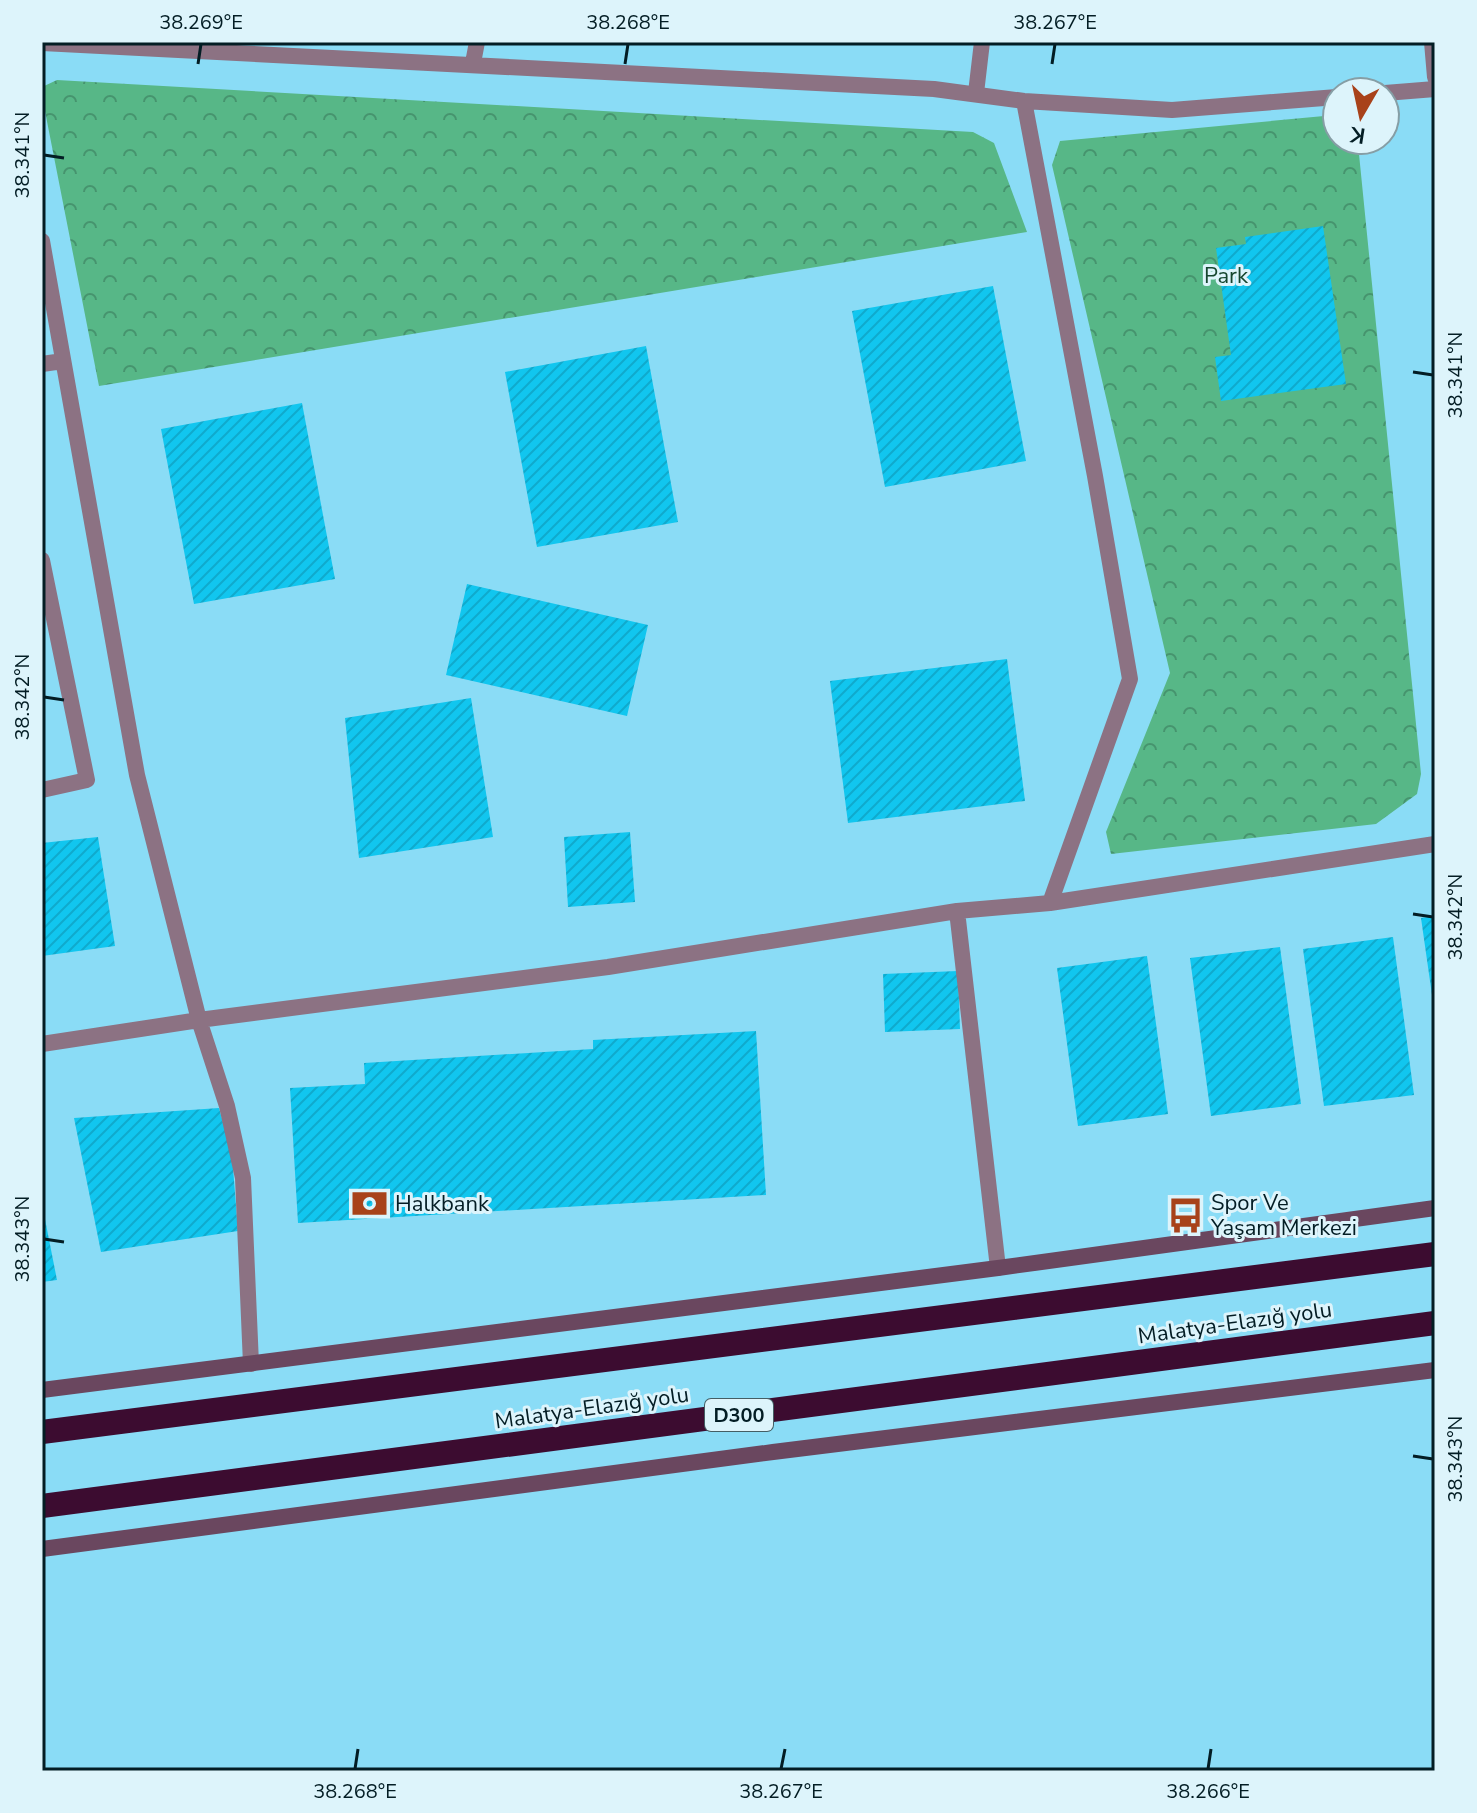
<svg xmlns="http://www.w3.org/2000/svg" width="1477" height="1813" viewBox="0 0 1477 1813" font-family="'Nunito Sans',sans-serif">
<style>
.forest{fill:url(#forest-crowns)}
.building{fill:url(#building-hatch)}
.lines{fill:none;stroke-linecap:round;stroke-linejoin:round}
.street{stroke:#8c7283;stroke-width:16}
.secondary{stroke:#6a475f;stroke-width:16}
.highway{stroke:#3c0c30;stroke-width:24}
.ticks{fill:none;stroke:#031d24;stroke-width:3}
.labels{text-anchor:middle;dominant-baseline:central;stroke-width:6;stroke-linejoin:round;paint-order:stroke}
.shield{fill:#ddf4fb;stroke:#445e64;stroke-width:2}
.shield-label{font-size:20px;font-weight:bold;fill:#031d24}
.park-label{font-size:22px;fill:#15462f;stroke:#ddf4fb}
.poi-label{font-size:22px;fill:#031d24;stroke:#ddf4fb;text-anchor:start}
.street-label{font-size:22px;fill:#031d24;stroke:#ddf4fb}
.neatline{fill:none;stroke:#031d24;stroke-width:3}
.ticks-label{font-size:20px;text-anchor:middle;fill:#031d24}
</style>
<defs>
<pattern id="forest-crowns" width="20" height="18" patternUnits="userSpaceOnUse" patternTransform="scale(2)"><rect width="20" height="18" fill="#57b787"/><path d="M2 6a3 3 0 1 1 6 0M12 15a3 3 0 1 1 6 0" fill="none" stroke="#46946e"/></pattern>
<pattern id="building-hatch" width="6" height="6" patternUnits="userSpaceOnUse" patternTransform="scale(2)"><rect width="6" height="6" fill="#11c6ef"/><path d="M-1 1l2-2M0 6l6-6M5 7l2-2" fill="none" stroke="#0faacd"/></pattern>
</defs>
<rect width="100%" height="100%" fill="#8adcf6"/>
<!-- forest -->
<path class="forest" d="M57 80 973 132 994 143 1027 232 99 386 42 96V87Z
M1324 116 1337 127V140H1353L1358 144 1421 774 1417 794 1376 824 1111 854 1106 832 1170 673 1052 165 1060 141Z"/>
<!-- building -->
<path class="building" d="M1323 226 1346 384 1221 401 1215 357 1231 355 1216 248 1246 244 1245 237Z
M993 286 1026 461 885 487 852 311Z
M646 346 678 522 537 547 505 372Z
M302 403 335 579 194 604 161 429Z
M467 584 648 625 627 716 446 675Z
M1007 659 1025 801 848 823 830 681Z
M471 698 493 837 359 858 345 718Z
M630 832 635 902 568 907 564 837Z
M98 837 115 946 42 956V843Z
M1435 916V1002H1433L1421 918Z
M1393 937 1414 1095 1324 1106 1303 949Z
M1280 947 1301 1104 1211 1116 1190 958Z
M1147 956 1168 1114 1078 1126 1057 968Z
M958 971 960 1029 885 1032 883 974Z
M756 1031 766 1195 298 1223 290 1088 365 1084 364 1063 593 1049V1040Z
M219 1108 232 1155 238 1231 101 1252 74 1118Z
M42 1204 57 1280 42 1282Z"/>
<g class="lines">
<!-- street -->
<path class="street" d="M1432 42 1435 77
M42 43 934 89 1024 101 1172 110 1337 97
M473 63 477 42
M976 93 982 42
M1385 93 1435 89
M1024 101 1095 476 1130 679 1050 903
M42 241 137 775 199 1020 227 1106 243 1178 251 1364
M42 364 63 361
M42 560 87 780 42 790
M957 911 998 1268
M42 1044 199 1020 608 967 957 911 1050 903 1435 844"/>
<!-- secondary -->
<path class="secondary" d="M42 1390 998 1268 1435 1208
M42 1549 773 1452 1435 1370"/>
<!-- highway -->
<path class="highway" d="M42 1432 1435 1254
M42 1506 1435 1323"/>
</g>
<!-- ticks -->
<path class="ticks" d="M198 64 201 44M625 64 628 44M1052 64 1055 44M44 155 64 158M1413 372 1433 375M44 697 64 700M1413 914 1433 917M44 1239 64 1242M1413 1456 1433 1459M355 1769 358 1749M781 1769 785 1749M1208 1769 1211 1749"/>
<!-- icons -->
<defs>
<symbol id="bank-bare" viewBox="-9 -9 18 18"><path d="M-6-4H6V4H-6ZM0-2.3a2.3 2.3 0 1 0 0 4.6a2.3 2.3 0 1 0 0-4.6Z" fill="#a8421a" stroke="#ddf4fb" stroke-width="2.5" paint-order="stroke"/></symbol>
<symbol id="bus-bare" viewBox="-9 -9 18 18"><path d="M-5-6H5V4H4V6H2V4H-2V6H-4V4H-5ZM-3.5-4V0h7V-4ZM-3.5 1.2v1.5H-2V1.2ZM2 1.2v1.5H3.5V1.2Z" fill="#a8421a" stroke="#ddf4fb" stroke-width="2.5" paint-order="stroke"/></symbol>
</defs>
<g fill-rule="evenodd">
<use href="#bank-bare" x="344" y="1178" width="51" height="51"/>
<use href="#bus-bare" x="1160" y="1190" width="51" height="51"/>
</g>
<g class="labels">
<!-- shield labels -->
<rect class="shield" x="705" y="1399" width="68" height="32" rx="6"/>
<g class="shield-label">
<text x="739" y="1415">D300</text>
</g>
<!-- park labels -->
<g class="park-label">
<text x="1226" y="276">Park</text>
</g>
<!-- poi labels -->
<g class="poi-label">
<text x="1211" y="1203">Spor Ve<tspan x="1211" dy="25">Yaşam Merkezi</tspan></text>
<text x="395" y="1204">Halkbank</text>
</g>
<!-- street labels -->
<g class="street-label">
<text transform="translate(1235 1323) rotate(-8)">Malatya-Elazığ yolu</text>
<text transform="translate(592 1408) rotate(-8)">Malatya-Elazığ yolu</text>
</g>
</g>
<!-- border -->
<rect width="1477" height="1813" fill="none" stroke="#ddf4fb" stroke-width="88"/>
<!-- north arrow -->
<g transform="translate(1361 116) rotate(189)"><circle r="38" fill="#ddf4fb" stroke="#869ea5" stroke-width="2"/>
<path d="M0-6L14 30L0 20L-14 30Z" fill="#a8421a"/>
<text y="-12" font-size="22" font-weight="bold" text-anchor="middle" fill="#031d24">K</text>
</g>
<rect x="44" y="44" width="1389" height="1725" class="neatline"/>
<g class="ticks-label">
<text x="201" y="29">38.269°E</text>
<text x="628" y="29">38.268°E</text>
<text x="1055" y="29">38.267°E</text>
<text transform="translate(22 155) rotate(-90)" y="7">38.341°N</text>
<text transform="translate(1455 375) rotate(-90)" y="7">38.341°N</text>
<text transform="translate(22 697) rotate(-90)" y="7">38.342°N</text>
<text transform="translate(1455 917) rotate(-90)" y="7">38.342°N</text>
<text transform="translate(22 1239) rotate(-90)" y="7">38.343°N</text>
<text transform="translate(1455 1459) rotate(-90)" y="7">38.343°N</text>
<text x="355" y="1798">38.268°E</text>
<text x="781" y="1798">38.267°E</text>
<text x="1208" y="1798">38.266°E</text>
</g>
</svg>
